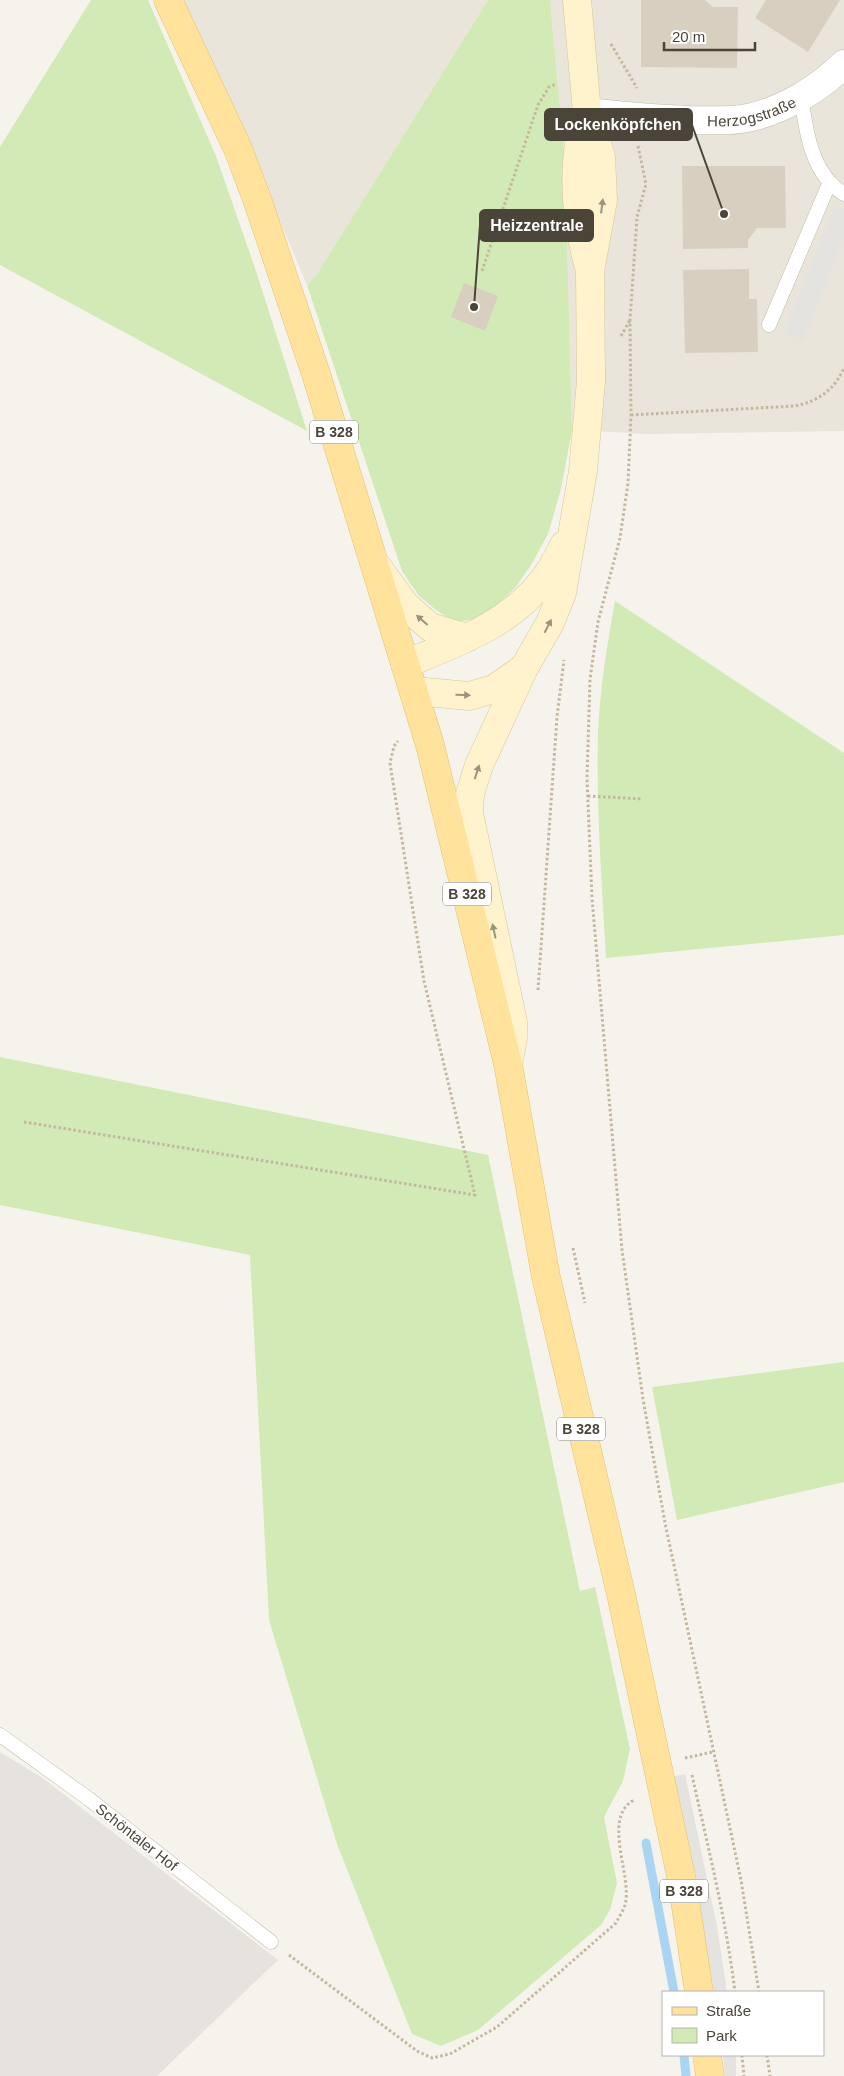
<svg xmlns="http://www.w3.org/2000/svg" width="844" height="2076" viewBox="0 0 844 2076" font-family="Arial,sans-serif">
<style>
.residential{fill:#eae5da}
.industrial{fill:#e6e2dd}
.green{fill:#d2eab5}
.parking{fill:#e5e3e0}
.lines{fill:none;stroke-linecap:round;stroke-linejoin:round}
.stream{stroke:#a9d4f2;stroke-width:9}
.building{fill:#d8cfc1}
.lane-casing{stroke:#c2bbae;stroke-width:15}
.street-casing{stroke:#c2bbae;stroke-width:29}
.secondary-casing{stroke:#d6c79b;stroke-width:29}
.primary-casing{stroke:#e6c16a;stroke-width:29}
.path{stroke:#c4b79f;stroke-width:3;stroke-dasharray:2.5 2.5;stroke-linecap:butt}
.lane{stroke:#fff;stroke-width:14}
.street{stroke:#fff;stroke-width:28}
.secondary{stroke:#fff3cd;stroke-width:28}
.primary{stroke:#ffe39c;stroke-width:28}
.oneway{fill:#9c937c}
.labels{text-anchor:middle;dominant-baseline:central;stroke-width:4;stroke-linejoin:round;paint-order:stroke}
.shield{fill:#fff;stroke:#817c74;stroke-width:1}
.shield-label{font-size:14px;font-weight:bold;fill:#4b4439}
.street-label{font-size:15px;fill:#4b4439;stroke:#fff}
.leader{fill:none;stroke:#4b4439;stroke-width:2}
.callout-dot{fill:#4b4439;stroke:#fff;stroke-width:2}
.callout{fill:#4b4439;stroke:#4b4439;stroke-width:2}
.callout-label{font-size:16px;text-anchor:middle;font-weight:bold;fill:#fff}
</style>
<rect width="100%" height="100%" fill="#f6f3ec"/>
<!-- residential -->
<path class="residential" d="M181 0H488L317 274 307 285 239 125Z
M550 0H844V431L649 434 572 430 565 163Z"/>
<!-- industrial -->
<path class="industrial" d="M0 1752 44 1779 278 1960 157 2076H0Z"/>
<!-- green -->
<path class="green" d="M91 0H148L216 156 256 271 307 431 0 265V147Z
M488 0H550L565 163 572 430 561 489 548 534 531 565 515 588 499 603 478 619 454 622 436 610 419 596 402 571 307 285 317 274Z
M615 601 844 753V935L606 958C602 883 596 808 598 733 600 689 607 645 615 601Z
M0 1057 488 1155 580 1591 595 1587 630 1749 623 1781 604 1817 617 1883 610 1910 601 1925 478 2030 441 2046 412 2034 337 1844 269 1620 250 1255 0 1205Z
M844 1362V1482L677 1520 652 1387Z"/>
<!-- parking -->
<path class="parking" d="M835 205 844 209V238L803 340 784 333Z
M685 1774 717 1926 727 1992H714L701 1919 671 1777Z
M723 2055H736V2076H725Z"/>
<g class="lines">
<!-- stream -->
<path class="stream" d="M646 1843 674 1992
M684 2055 686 2076"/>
</g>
<!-- building -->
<path class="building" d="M641 0H705L713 7H738L737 68 641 67Z
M766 0H840L808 52 755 18Z
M682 166H785L786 228H757L748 240V248L683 249Z
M749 269V299H757L758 352 685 353 683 270Z
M464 283 498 296 485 331 451 317Z"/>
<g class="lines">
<defs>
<path id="lane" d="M801 96C806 131 811 174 844 194
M769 325 829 184
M0 1735 89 1799 271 1942"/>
<g id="street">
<path id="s1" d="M587 112C622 116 656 119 691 120 711 120 732 122 752 117 785 109 820 88 844 64"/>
</g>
<path id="secondary" d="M587 112C570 162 575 214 588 264
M376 565 406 606 430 627 467 638
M405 664C457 643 514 623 547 575 554 566 559 555 564 545
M415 691 469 696 494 689 524 668
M508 1064 513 1038V1022L469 813 470 794 479 765 524 668 550 623 562 593 583 471 591 381 590 271 603 200 601 157 587 112 577 0"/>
<path id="primary" d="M168 0 238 149 258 202 316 374 430 745 508 1064 546 1277 621 1594 682 1881 699 1992
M707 2055 710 2076"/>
</defs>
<!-- lane casing -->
<use href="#lane" class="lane-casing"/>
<!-- street casing -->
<use href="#street" class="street-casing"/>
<!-- secondary casing -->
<use href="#secondary" class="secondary-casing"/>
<!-- primary casing -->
<use href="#primary" class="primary-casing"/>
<!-- path -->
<path class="path" d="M611 44 637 88
M638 146 646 184 637 217 630 320 631 415 628 483 620 538 598 622 590 679 587 779 592 898 622 1250 643 1399 665 1523 741 1880 759 1992
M482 271 538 105 549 87 556 84
M621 336 630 320
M631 415 795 406C819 401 834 390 844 368
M588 796 643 799
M538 990 557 717 564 660
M24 1122 475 1195 424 981 390 763 394 746 398 741
M573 1248 585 1303
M685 1758 713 1752
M692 1775C708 1847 726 1919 735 1992
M289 1955 417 2051 432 2058 450 2054 497 2027 616 1923C619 1917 623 1911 625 1905 633 1876 601 1818 634 1800
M742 2055 744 2076
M767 2055 770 2076"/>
<!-- lane -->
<use href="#lane" class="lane"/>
<!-- street -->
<use href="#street" class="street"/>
<!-- secondary -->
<use href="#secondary" class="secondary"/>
<!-- primary -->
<use href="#primary" class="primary"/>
</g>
<!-- one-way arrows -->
<defs><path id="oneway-solid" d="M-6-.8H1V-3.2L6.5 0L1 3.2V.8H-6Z" transform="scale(1.25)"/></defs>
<g class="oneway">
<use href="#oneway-solid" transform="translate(602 206) rotate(-83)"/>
<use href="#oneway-solid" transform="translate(422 620) rotate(-139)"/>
<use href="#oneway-solid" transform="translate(548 626) rotate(-63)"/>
<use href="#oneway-solid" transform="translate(463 695) rotate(1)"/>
<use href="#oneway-solid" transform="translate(477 772) rotate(-72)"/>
<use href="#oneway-solid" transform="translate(494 931) rotate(-102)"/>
</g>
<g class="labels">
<!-- shield labels -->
<g class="shield">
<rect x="310" y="420.5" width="48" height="23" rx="4"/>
<rect x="443" y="882.5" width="48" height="23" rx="4"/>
<rect x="557" y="1417.5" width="48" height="23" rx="4"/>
<rect x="660" y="1879.5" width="48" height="23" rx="4"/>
</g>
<g class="shield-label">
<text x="334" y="432">B 328</text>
<text x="467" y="894">B 328</text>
<text x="581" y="1429">B 328</text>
<text x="684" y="1891">B 328</text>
</g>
<!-- street labels -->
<g class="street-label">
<text stroke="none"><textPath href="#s1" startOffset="166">Herzogstraße</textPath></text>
<text transform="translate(137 1837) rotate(38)">Schöntaler Hof</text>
</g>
</g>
<!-- callouts -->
<path class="leader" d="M724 214L692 125M474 307L480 225"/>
<g class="callout-dot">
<circle cx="724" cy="214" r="5"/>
<circle cx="474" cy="307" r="5"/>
</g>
<g class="callout">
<rect x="545" y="109" width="147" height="31" rx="5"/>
<rect x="480" y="210" width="113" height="31" rx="5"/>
</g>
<g class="callout-label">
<text x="618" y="130">Lockenköpfchen</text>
<text x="537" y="231">Heizzentrale</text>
</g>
<!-- legend -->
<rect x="662" y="1991" width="162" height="65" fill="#ffffff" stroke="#b7b4b0"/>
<rect x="672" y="2007" width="25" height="8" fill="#ffe39c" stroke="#b7b4b0"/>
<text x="706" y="2016" font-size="15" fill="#4b4439">Straße</text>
<rect x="672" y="2028" width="25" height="15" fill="#d2eab5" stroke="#b7b4b0"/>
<text x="706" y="2041" font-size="15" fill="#4b4439">Park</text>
<!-- scale -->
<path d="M664 42v8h91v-8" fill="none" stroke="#4b4439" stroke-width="2.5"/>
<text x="672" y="42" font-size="15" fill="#4b4439" stroke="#ffffff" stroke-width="4" paint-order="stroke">20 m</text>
</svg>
